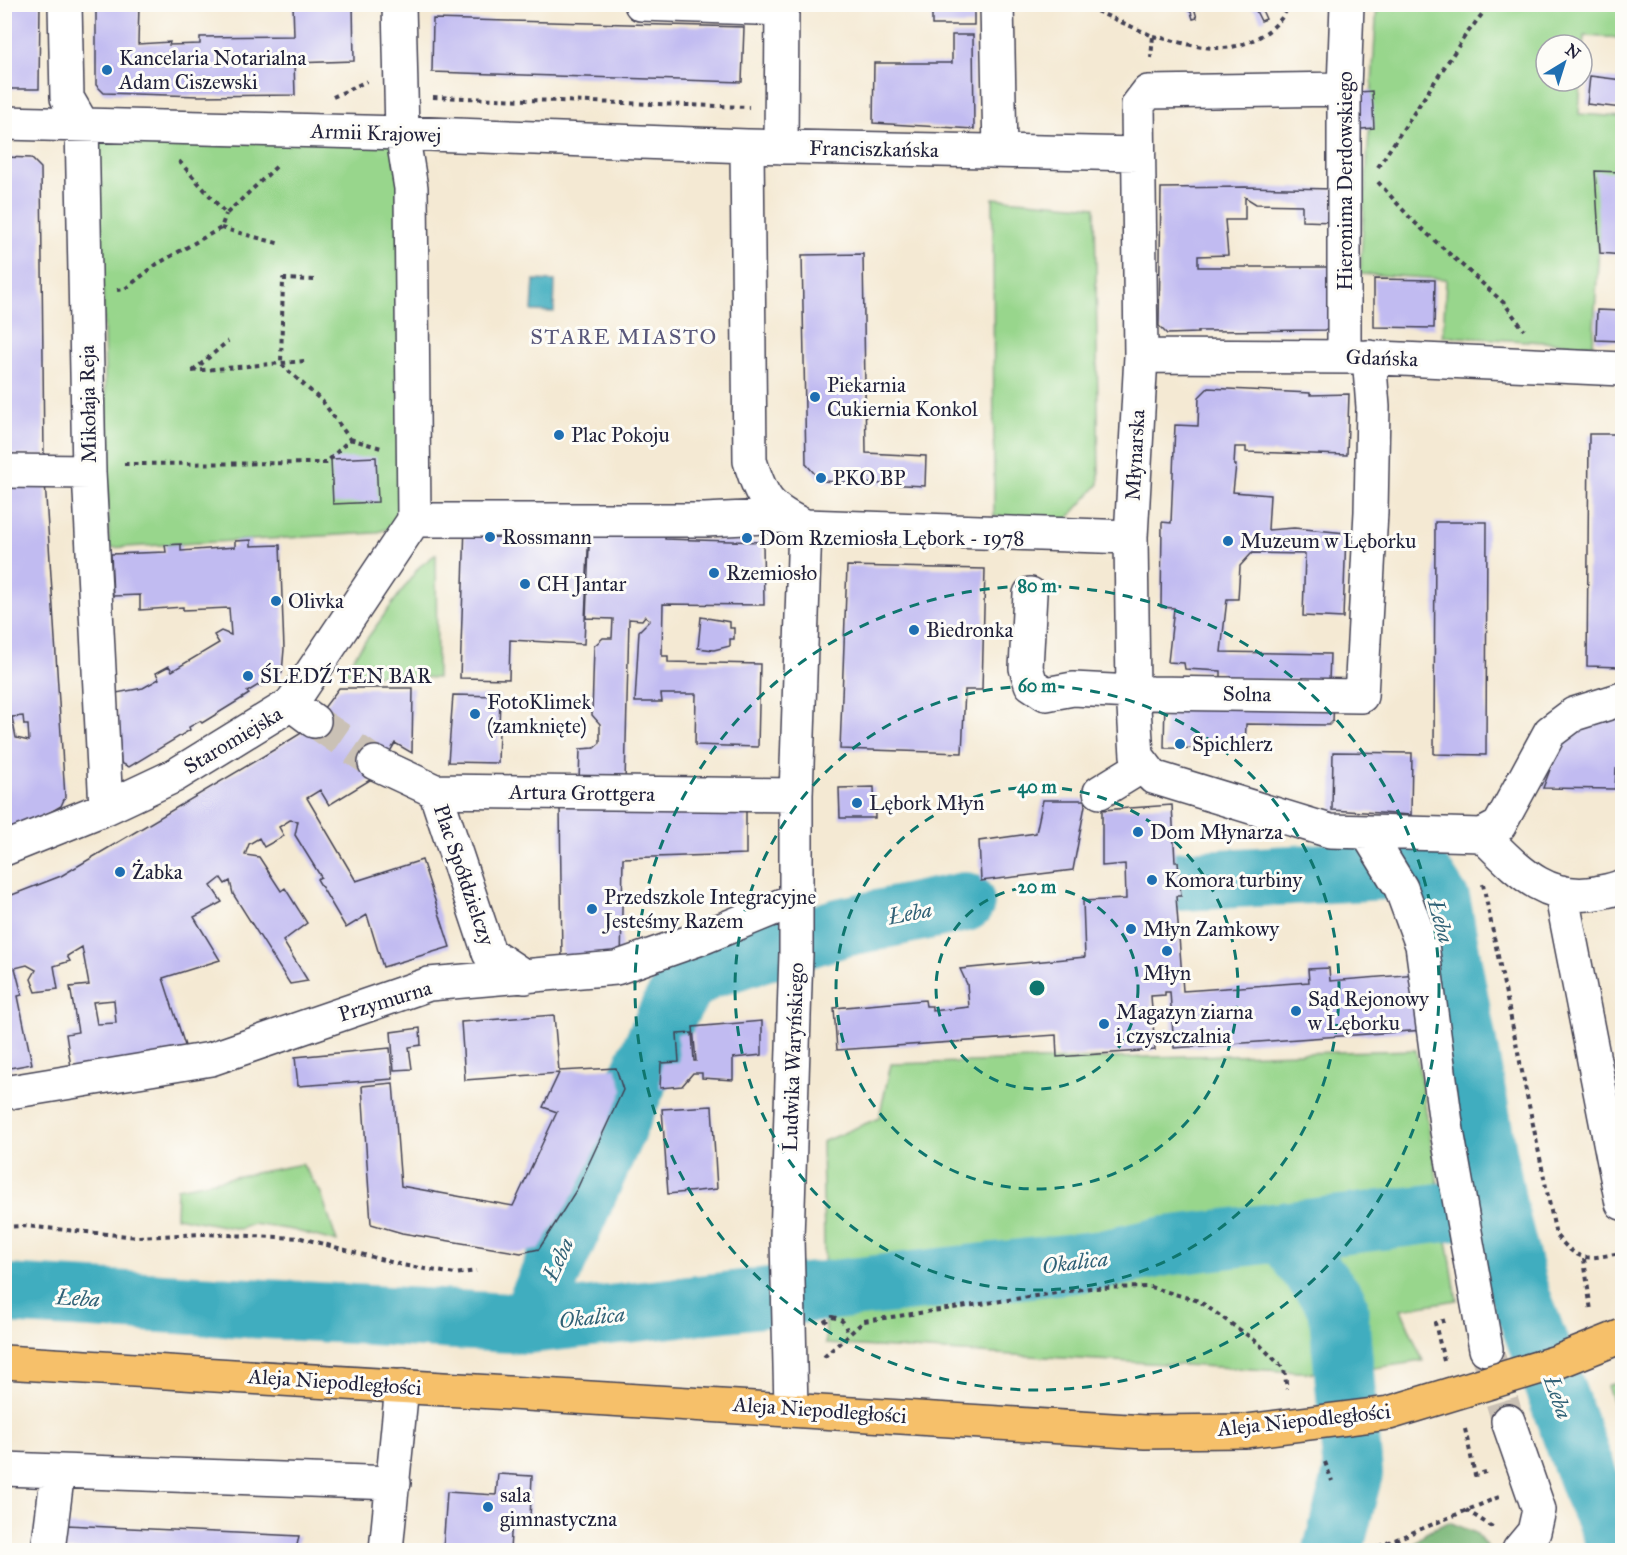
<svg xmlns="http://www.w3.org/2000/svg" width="1627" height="1555" viewBox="0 0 1627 1555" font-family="'IM FELL Great Primer',serif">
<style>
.green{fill:#98d68c;stroke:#5d7c64;stroke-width:1.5}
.forest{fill:#7ab778;stroke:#4e6c5a;stroke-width:1.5}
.water{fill:#41adbf;stroke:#32687d;stroke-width:1.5}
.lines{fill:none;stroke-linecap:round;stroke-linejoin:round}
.river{stroke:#41adbf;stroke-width:60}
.building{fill:#c1bbf1;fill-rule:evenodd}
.minor-tunnel{stroke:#cac1b5;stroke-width:33;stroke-dasharray:33 16;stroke-linecap:butt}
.minor-casing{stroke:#424052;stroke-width:36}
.major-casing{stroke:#424052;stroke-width:36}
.path{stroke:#424052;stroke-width:4;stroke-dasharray:4.5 4.5;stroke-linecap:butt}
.minor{stroke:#fff;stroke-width:33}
.major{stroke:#f6c06b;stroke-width:33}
.major-bridge-casing{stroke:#424052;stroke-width:36;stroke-linecap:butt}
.major-bridge{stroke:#f6c06b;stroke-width:33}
.ring{fill:none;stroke:#0f766e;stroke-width:3;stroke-dasharray:10 8}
.poi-dot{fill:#1f6fb2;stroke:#fdfcf7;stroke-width:2}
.labels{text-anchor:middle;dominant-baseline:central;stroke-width:6;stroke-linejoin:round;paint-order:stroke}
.poi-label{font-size:21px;fill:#22223b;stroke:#fdfcf7;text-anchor:start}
.street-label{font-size:21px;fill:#22223b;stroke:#fdfcf7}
.neighbourhood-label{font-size:22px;letter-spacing:1.5px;fill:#5a587b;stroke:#fdfcf7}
.water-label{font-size:22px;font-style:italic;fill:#306176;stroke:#fdfcf7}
.centre{fill:#0f766e;stroke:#fdfcf7;stroke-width:3}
.ring-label{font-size:18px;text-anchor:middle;font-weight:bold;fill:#0f766e;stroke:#fdfcf7;stroke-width:6;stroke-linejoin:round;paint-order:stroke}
</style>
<rect width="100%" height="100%" fill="#fdfcf7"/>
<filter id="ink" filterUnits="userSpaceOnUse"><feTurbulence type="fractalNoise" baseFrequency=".0167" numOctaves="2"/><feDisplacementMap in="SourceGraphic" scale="12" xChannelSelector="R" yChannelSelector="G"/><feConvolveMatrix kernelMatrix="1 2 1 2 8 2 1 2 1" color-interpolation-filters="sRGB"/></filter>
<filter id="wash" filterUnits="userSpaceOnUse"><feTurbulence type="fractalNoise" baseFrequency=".008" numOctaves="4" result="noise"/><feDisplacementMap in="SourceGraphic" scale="24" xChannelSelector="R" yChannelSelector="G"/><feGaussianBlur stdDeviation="1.35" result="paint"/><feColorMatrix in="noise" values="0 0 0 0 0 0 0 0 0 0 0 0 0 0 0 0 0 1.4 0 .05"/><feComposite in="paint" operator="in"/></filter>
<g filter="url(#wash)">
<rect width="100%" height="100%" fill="#f4e9d3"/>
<!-- green -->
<path class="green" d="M1377 5H1622V38L1584 36 1582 64V45H1546V81H1581L1579 114 1622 117V178L1603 177 1593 345 1443 336 1446 279 1360 274Z
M93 134 398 137 414 520 375 533 109 548 103 291Z
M993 198 1095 207 1099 484 1064 523 994 516Z
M436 554 437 678 342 673 419 567Z
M1416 1050 1457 1300 1401 1309 1423 1361 1334 1374 826 1344 822 1142 879 1118 891 1064Z
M302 1164 321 1193 337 1242 293 1230 253 1224 239 1229 176 1217 177 1188Z
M1622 1380V1427L1607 1386Z"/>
<!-- forest -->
<path class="forest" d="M1449 1522 1476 1533 1490 1550H1409L1428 1531Z"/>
<!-- water -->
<path class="water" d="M534 280 555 281 554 312 532 311Z"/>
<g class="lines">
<!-- river -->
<path class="river" d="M1182 881 1404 869 1426 880 1441 903 1497 1206 1518 1289 1591 1486 1620 1550
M1282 1232 1497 1206
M4 1294 528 1324 670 1009 686 984 705 970 839 928 965 902
M528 1324 1102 1260 1166 1246 1282 1232 1338 1305 1353 1473 1333 1550"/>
</g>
<g id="blocks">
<!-- building -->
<path class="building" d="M4 4H40L39 89H4Z
M293 4H353L354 61 294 63 295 95 199 96 104 93 96 85V5H139L138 44 170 42 169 45 200 44V37L294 36Z
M932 4H974V25H932Z
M1177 4H1199L1195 11 1197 18 1193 19 1191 12Z
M1243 4H1264L1262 10 1266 19 1261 21 1256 11Z
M433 19 744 27 742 82 432 72Z
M952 35H973L974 129 873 123 874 63H952Z
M1590 76 1622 80V108L1587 104Z
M1372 91 1374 128 1349 130 1346 93Z
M4 157 31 158 41 168 44 455H4Z
M1595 171 1622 172V255L1600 253Z
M1245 187 1333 189 1334 222 1302 221V205L1256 204 1245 197V220H1225L1228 255 1198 256V267H1336V330L1198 331V333L1167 334 1159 326 1161 188Z
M863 254 866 453 926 456 925 486 821 481 806 464 802 255Z
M1374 279 1435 280 1434 328 1374 327Z
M1597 310 1622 311V341L1596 340Z
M1208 388 1310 393V395L1349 394 1347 455 1246 452V447H1235L1234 465H1236L1233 492 1270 495 1268 530 1294 528 1346 533 1343 618 1303 616 1305 554 1252 553 1240 566 1238 599H1227L1221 652 1330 654 1329 681 1221 678V671L1185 669 1184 663 1168 662 1174 608 1161 607 1162 522 1171 523 1175 425 1198 426 1199 397Z
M1589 434H1622V667L1587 666Z
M376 457 378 502 333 504 331 459Z
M45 481 65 797 61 806 32 823 4 833V483ZM23 716 24 725H28L29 741 16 738 12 717Z
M1435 522H1487L1486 755 1434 754Z
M465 524 589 527 584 644 510 640 509 679 460 678Z
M590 524 665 528V539L763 542 764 605 663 604 662 656H668V662L760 664 758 747 695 745 696 694H661L662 702H635L639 631 650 620 645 616 642 620 629 619 625 783 579 781 580 749 594 748 600 743V724L592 715 594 646 603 638H612L613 619 586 618Z
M251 540V546L280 545 284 649 282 673 261 686 260 684 247 692 249 694 202 723 200 721 189 727 190 730 129 767 121 763 116 693 143 688 159 679 156 673 169 666 172 671 219 643 214 635 221 631 231 635 229 608 183 610V607L140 610V595L113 596 111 554 166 552 165 545 181 544V551L235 547V541Z
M847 566 985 569 982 690H965L962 753 840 749Z
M701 617 730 622V628H734V639H730V646L714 650 698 648Z
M339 688H413L412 753 395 743 375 777 329 805 320 790 307 798 356 881 422 860 450 947 383 967 367 915 346 928 317 879 321 877 295 835 298 821 290 820 279 827 284 836 264 847 259 838 249 844 245 855 259 857 281 891 285 888 307 923 283 941 308 981 290 984 233 894 230 881 225 884 221 878 211 886 222 902 194 917 220 960 163 978 189 1058 72 1074 66 1034 78 1032 70 987 89 985 82 947 67 956 70 961 54 966 58 989 36 992 31 979 36 970 27 965 15 968 22 995 18 996 32 1064 4 1069V898L61 876 277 748 308 729ZM114 1000 116 1023 97 1024 93 1002Z
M453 695 500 696 498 763 448 762Z
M1165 698 1334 702 1333 721 1329 725 1246 724 1245 749 1164 748Z
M1622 713V768L1616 769 1615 789 1543 788 1564 733Z
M1333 752 1412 753 1411 815 1332 810Z
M874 787 875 818H840L839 788Z
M1043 800H1086L1073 870 981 881 979 841 1036 833Z
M1172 805 1175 862H1178L1181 896H1176L1183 991 1309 982 1308 969 1329 968 1330 981 1417 974 1424 1030 1174 1048 1170 992H1165V995L1151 996 1155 1050 1057 1057 1056 1035 837 1050 834 1008 925 1000 926 1006H932V1011L969 1007 967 984 960 969 1085 957 1083 901 1126 899 1125 864 1102 866V810Z
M560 806H746V854L623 858 621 963 562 960Z
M554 1015 559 1071 616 1068 623 1090 577 1189 539 1249 521 1253 402 1233 371 1224 362 1086 393 1083 401 1186 513 1206 557 1112 543 1107 559 1073 465 1080 461 1022Z
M762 1021V1055L733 1058V1080L702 1078V1073H693L682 1086 660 1088 661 1063 679 1062 677 1034 692 1033 694 1061H696L693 1027Z
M420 1028 421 1045 409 1047 412 1069 394 1070 391 1032Z
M390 1048 393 1079 298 1086 295 1057Z
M712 1106 717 1189 668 1194 662 1109Z
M498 1474 532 1476 530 1519 512 1518 510 1550H443L447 1492 496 1495Z
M66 1525 299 1536 296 1550H64Z"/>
</g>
</g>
<g filter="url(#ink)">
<use href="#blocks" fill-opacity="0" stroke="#424052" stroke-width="1.5"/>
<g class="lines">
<!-- minor-tunnel -->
<path class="minor-tunnel" d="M314 721 375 763
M1488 1354 1508 1421"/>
<defs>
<path id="minor" d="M65 4 67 98 82 124 89 472 106 808
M399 4 402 133 411 188 414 520
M641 4 782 9
M997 4 1000 151
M1344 89 1148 92 1138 105 1141 356 1131 537 1133 692 1137 756 1153 777 1330 831 1482 835C1516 868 1544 902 1596 893 1605 891 1614 890 1622 886
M4 123 402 133 747 146 1138 154
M747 146 750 461C762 499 768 509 805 526L1131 537
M781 147 782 4
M1141 356 1358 357 1622 369
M1344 357V89L1347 4
M4 471 89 472
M414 520H705L784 516
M1030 594 1026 668 1031 684 1046 694 1073 689 1152 693 1361 696 1371 512 1373 407 1369 357
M291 704 314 721
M375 763 435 791 796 795
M435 791 489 953 525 977
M1100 792 1144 765
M1368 834 1401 888 1422 945 1447 1131 1486 1349
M1482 835 1499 826 1550 732 1574 714 1622 699
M4 849 106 808 174 776 291 704 414 520
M1561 892 1622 1203
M4 1093 211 1059 429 984 616 968 704 937 797 899
M791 1408 787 1238 796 953V795L805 526
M1508 1421 1539 1510 1534 1532 1519 1550
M4 1469 394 1483
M48 1550 58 1471
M386 1550 402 1386"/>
<path id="major" d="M4 1362 1145 1432 1246 1431"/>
</defs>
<!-- minor casing -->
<use href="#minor" class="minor-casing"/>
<!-- major casing -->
<use href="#major" class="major-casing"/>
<!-- path -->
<path class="path" d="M1080 4 1153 36 1151 58
M1153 36C1173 40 1196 48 1217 48 1244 49 1280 31 1289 4
M333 97 367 81
M433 97 749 107
M179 161 226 214 278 165
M1378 167 1465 36 1490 4
M1378 182 1413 221 1504 303 1524 330
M221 228 281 244
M117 290 125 289 157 264 221 228 226 214
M192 371 305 361
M193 371 228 341
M350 439 381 448
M124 464 326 463 350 439 323 402 281 364 283 279 316 280
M1483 884 1556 1235C1581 1265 1587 1258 1622 1253
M4 1227 25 1226 138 1237 203 1234 301 1238 402 1265 455 1274 476 1271
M1584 1259 1591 1311
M824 1322 832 1317C843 1319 846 1323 847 1334
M824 1357 864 1321 1090 1288 1150 1287 1199 1301 1257 1342 1284 1369 1287 1389
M1444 1361 1435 1323 1447 1320
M1621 1382 1622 1383
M1465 1429 1475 1475 1489 1471
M1325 1462 1332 1481
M1466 1510 1494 1528
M1370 1550 1499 1497
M1391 1550 1398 1539"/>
<!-- minor -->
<use href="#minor" class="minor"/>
<!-- major -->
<use href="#major" class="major"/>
<defs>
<path id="major-bridge" d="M1246 1431 1389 1413 1557 1362 1622 1336"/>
</defs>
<!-- major-bridge casing -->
<use href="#major-bridge" class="major-bridge-casing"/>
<!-- major-bridge -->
<use href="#major-bridge" class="major-bridge"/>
</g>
</g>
<!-- distance rings -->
<g class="ring">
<circle cx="1037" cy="988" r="101"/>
<circle cx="1037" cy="988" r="201"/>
<circle cx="1037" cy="988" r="302"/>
<circle cx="1037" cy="988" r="402"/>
</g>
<!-- markers -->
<g class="poi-dot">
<circle cx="107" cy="70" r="6"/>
<circle cx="815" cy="397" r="6"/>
<circle cx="559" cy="435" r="6"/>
<circle cx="821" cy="478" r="6"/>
<circle cx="490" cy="537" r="6"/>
<circle cx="747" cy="538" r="6"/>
<circle cx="1228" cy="541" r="6"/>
<circle cx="714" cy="573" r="6"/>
<circle cx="525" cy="584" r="6"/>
<circle cx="276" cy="601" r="6"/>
<circle cx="914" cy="630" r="6"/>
<circle cx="248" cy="676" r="6"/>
<circle cx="475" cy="714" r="6"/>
<circle cx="1180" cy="744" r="6"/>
<circle cx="857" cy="803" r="6"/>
<circle cx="1138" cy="832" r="6"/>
<circle cx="120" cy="872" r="6"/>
<circle cx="1152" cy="880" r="6"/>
<circle cx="592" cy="909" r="6"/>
<circle cx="1131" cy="929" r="6"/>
<circle cx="1167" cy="951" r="6"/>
<circle cx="1296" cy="1011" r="6"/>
<circle cx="1104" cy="1024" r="6"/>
<circle cx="488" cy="1507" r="6"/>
</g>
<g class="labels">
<!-- poi labels -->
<g class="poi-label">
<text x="119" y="58">Kancelaria Notarialna<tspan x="119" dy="24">Adam Ciszewski</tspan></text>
<text x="827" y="385">Piekarnia<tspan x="827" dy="24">Cukiernia Konkol</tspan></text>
<text x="571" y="435">Plac Pokoju</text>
<text x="833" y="478">PKO BP</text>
<text x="502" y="537">Rossmann</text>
<text x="759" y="538">Dom Rzemiosła Lębork - 1978</text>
<text x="1240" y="541">Muzeum w Lęborku</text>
<text x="726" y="573">Rzemiosło</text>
<text x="537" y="584">CH Jantar</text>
<text x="288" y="601">Olivka</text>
<text x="926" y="630">Biedronka</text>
<text x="260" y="676">ŚLEDŹ TEN BAR</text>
<text x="487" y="702">FotoKlimek<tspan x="487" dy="24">(zamknięte)</tspan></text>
<text x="1192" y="744">Spichlerz</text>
<text x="869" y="803">Lębork Młyn</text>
<text x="1150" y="832">Dom Młynarza</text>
<text x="132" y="872">Żabka</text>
<text x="1164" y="880">Komora turbiny</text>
<text x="604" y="897">Przedszkole Integracyjne<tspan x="604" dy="24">Jesteśmy Razem</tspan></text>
<text x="1143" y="929">Młyn Zamkowy</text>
<text x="1167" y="973" text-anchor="middle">Młyn</text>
<text x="1308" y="999">Sąd Rejonowy<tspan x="1308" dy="24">w Lęborku</tspan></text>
<text x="1116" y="1012">Magazyn ziarna<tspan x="1116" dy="24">i czyszczalnia</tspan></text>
<text x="500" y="1495">sala<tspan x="500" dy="24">gimnastyczna</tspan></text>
</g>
<!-- street labels -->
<g class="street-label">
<text transform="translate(376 133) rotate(2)">Armii Krajowej</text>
<text transform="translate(874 149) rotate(1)">Franciszkańska</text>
<text transform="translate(1345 181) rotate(-90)">Hieronima Derdowskiego</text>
<text transform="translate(1382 358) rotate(2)">Gdańska</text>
<text transform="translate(88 404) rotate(-91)">Mikołaja Reja</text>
<text transform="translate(1135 455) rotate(-87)">Młynarska</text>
<text transform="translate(1247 694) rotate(1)">Solna</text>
<text transform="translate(233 740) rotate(-31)">Staromiejska</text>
<text transform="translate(582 793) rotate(1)">Artura Grottgera</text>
<text transform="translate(464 875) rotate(71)">Plac Spółdzielczy</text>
<text transform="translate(385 1001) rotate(-17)">Przymurna</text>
<text transform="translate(793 1057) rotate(-88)">Ludwika Waryńskiego</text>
<text transform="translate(335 1382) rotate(4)">Aleja Niepodległości</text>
<text transform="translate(820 1410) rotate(4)">Aleja Niepodległości</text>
<text transform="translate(1304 1420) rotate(-6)">Aleja Niepodległości</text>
</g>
<!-- neighbourhood labels -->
<g class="neighbourhood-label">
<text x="624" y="336">STARE MIASTO</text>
</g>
<!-- water labels -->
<g class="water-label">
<text transform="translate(910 913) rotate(-11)">Łeba</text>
<text transform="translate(1441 921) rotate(74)">Łeba</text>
<text transform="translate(558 1259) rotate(-66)">Łeba</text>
<text transform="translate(1075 1262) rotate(-7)">Okalica</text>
<text transform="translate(78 1298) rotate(3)">Łeba</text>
<text transform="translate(592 1317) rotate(-6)">Okalica</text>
<text transform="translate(1558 1397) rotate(70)">Łeba</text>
</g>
</g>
<circle cx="1037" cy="988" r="9" class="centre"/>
<g class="ring-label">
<text x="1037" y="592">80 m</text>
<text x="1037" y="692">60 m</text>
<text x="1037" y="793">40 m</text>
<text x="1037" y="893">20 m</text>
</g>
<!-- margin -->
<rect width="1627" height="1555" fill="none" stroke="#fdfcf7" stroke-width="24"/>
<!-- north arrow -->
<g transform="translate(1564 63) rotate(38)"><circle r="28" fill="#fdfcf7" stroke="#a5a5ac" stroke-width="1.5"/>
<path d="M0-4.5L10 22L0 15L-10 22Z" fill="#1f6fb2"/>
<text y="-9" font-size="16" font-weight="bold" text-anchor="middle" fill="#22223b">N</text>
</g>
</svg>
